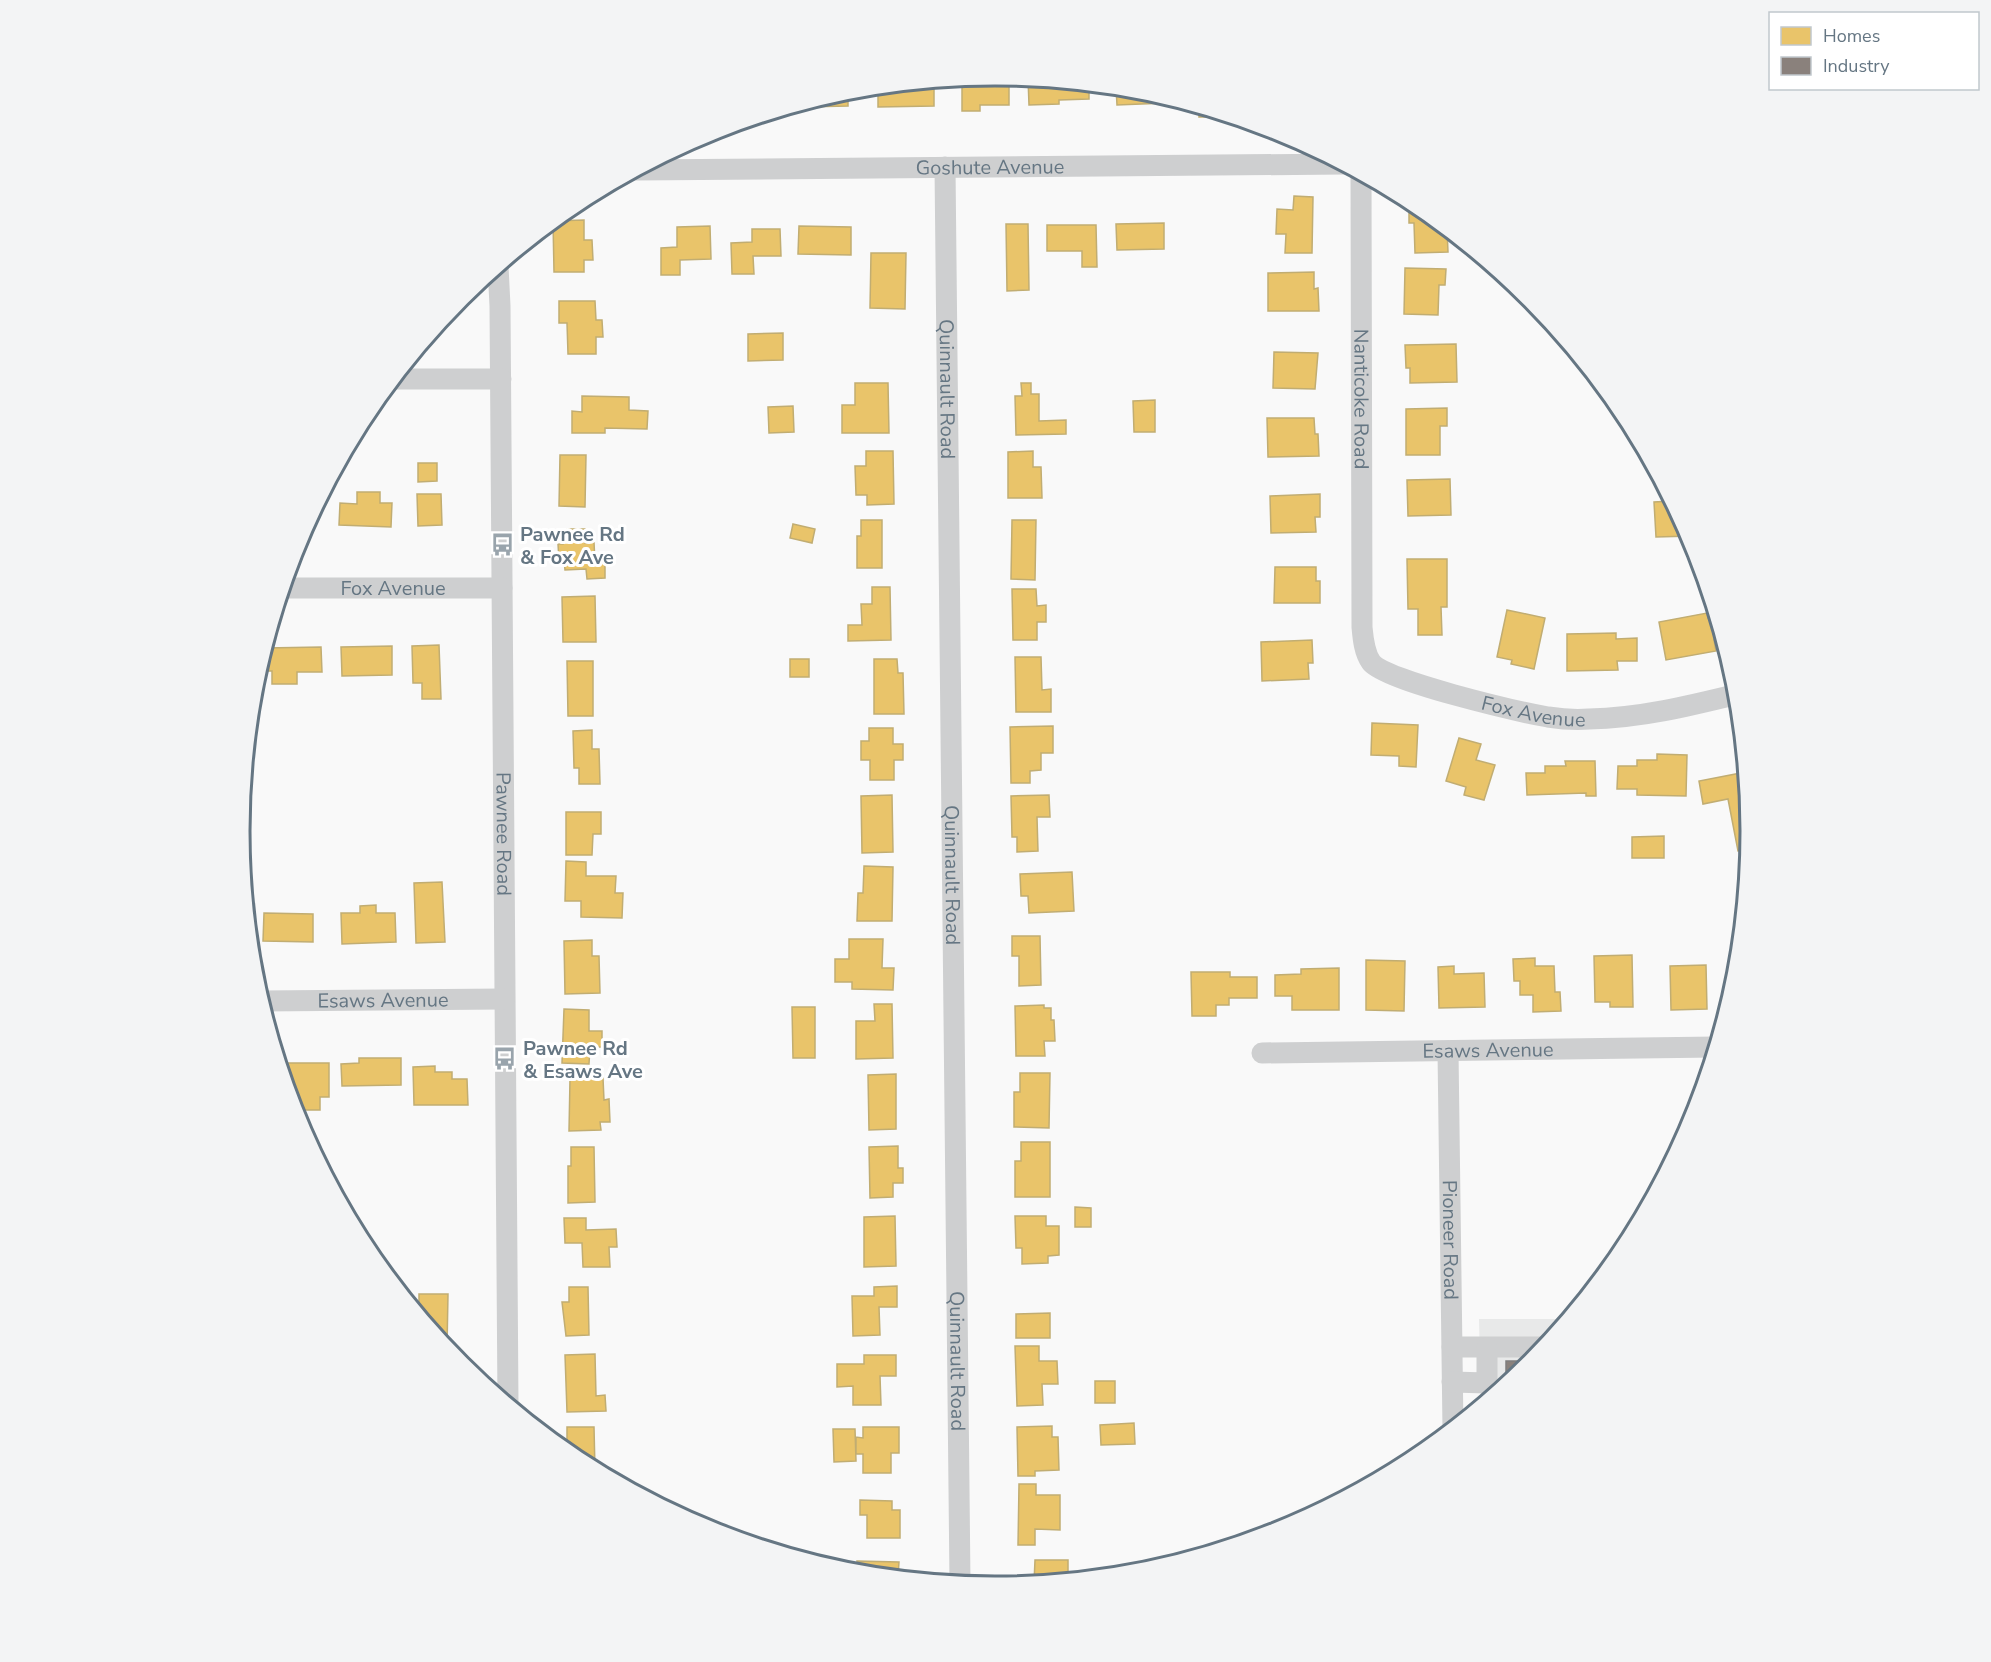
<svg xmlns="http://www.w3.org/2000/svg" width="1991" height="1662" viewBox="0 0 1991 1662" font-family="'Nunito Sans',sans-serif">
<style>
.built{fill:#e8e9e9}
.homes{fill:#e9c46a;stroke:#c1ad72;stroke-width:1.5}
.industry{fill:#8a817c;stroke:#7f7e7e;stroke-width:1.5}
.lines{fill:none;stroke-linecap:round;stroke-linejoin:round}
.minor{stroke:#cecfd0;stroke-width:21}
.labels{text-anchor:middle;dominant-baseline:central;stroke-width:6;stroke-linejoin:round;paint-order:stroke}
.street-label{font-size:20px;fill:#657683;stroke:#fff}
.poi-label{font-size:20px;font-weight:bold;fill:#657683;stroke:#fff;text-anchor:start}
.rim{fill:none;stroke:#657683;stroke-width:3}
</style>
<rect width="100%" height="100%" fill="#f9f9f9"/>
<!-- built -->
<path class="built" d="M1479 1319H1568L1530 1366 1481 1406Z"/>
<!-- homes -->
<path class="homes" d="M996 75 1009 76V105H980V111H962V82L978 81V77Z
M1028 78 1089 84V99L1059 100V104L1029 105Z
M934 81V106L878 107V87Z
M1116 87 1143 90 1165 96 1166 103 1117 105Z
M848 90V106L802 107 801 104Z
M1199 106 1218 112V117H1199Z
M1294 196 1313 197 1312 253H1285L1286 234H1276L1277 209 1293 210Z
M1419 205 1447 228 1448 252 1415 253 1414 223H1409V206Z
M584 220V240H592L593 260H584V272H554L553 221Z
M1164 223V249L1117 250 1116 224Z
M1006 224H1028L1029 290 1007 291Z
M1047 225H1096L1097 267H1082V251H1047Z
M710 226 711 259 680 260V275H661V248L677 247V227Z
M799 226 851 227V255L798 254Z
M752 229H780L781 256H753L754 274H732L731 243 752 242Z
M871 253H906L905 309 870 308Z
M1405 268 1446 269 1445 285H1439L1438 315 1404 314Z
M1314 272V289L1318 288 1319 311H1268V273Z
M559 301H595L596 320H602L603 337H596V354H568L567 323H559Z
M783 333V360L748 361V334Z
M1456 344 1457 382 1410 383V368H1406L1405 345Z
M1274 352 1318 353 1315 389 1273 388Z
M855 383H888L889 433H842V405H855Z
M1021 383H1031V394H1039V421L1066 420V434L1016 435 1015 396H1022Z
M582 396 629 397V410L648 411 647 429 605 428V433H572V411L582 412Z
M1155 400V432H1134L1133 401Z
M793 406 794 432 769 433 768 407Z
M1447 408V426H1440V455H1406V409Z
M1267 418H1314L1315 434H1318L1319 456 1268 457Z
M866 451H893L894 504 867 505V495H856L855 466H866Z
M1033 451V467H1041L1042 498H1008V452Z
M560 455H586L585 507 559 506Z
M418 463H437V481L418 482Z
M1450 479 1451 515 1408 516 1407 480Z
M357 492H380V503H392L391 527 339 525 340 503 357 504Z
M417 494H441L442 525 418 526Z
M1320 494V517H1315L1316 532 1271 533 1270 496Z
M1672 501 1691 536 1656 537 1654 502Z
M861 520H882V568H857V536H861Z
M1012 520H1036L1035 580 1011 579Z
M793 524 815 529 812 543 790 538Z
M563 529H585V543L594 542 595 563H605V578L587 579 586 569 565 570 564 560H559L558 544H563Z
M1407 559H1447V607H1441L1442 635H1418V609H1408Z
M1275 567H1316V581H1320V603H1274Z
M872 587H890L891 640 848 641V625H862L861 604H872Z
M1012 589H1036L1037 606 1046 605V622H1037V640H1013Z
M595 596 596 642H563L562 597Z
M1507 610 1545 618 1534 669 1511 664 1512 660 1497 657Z
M1707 613 1708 618 1717 616 1723 639 1714 640 1716 651 1666 660 1659 622Z
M1616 633V639L1637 638V661H1617L1618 670 1567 671V634Z
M1312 640 1313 663H1308L1309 679 1262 681 1261 642Z
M439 645 441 699H422V683H413L412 646Z
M392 646V675L342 676 341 647Z
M321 647 322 672H297V684H272V671H263L265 648Z
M1015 657H1041L1042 690 1051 689V712H1016Z
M790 659H809V677H790Z
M874 659H897L898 673H903L904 714H874Z
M567 661H593V716H568Z
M1372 723 1418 725 1416 767 1399 766V756L1371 755Z
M1053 726V753H1041V770L1030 771V783H1011L1010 727Z
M869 728H893V744H903V760H894V780H870V760H861V741H869Z
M592 730V749H599L600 784H579V768H574L573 731Z
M1459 738 1481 744 1476 760 1495 765 1484 800 1464 795 1466 787 1446 781Z
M1657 754 1687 755 1686 796 1637 795V789H1617L1618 766H1637V760H1657Z
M1565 761H1595L1596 796H1586V793L1527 795 1526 773H1545V766H1566Z
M1746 772 1751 831 1750 849 1738 851 1728 799 1703 804 1699 781Z
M892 795 893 852 862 853 861 796Z
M1049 795 1050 817H1037L1038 851 1017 852V837H1012L1011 796Z
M566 812H601V834H593L592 855H566Z
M1664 836V858H1632V837Z
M566 861 586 862V876H616L615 893H623L622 918 581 917V901H565Z
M864 866 893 867 892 921H857L858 893H863Z
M1072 872 1074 911 1029 913 1028 896H1021L1020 874Z
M442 882 445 942 416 943 414 883Z
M376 905V913H395L396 942 342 944 341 913H360V906Z
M264 913 313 914V942L263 941Z
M1012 936H1040L1041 985 1019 986V956H1012Z
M849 939H883L882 968H894L893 990 852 989V982H835V959H849Z
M592 940V956H599L600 993 565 994 564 941Z
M1632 955 1633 1007H1610V1002H1595L1594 956Z
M1535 958V966H1554L1555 992H1560L1561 1011 1533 1012V995H1520V981H1514L1513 959Z
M1366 960 1405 961 1404 1011 1366 1010Z
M1706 965 1707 1009 1671 1010 1670 966Z
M1454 966V974L1484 973 1485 1007 1439 1008 1438 967Z
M1339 968V1010H1292V996H1275V975L1301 974V969Z
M1191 972H1230V977H1257V998H1229V1005H1216V1016H1192Z
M874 1004H892L893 1058 856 1059V1021H875Z
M1044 1005V1008H1051V1020H1054L1055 1041H1044L1045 1056H1016L1015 1006Z
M792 1007H815V1058H793Z
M564 1009 589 1010V1031H602V1047H590L589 1064 562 1063Z
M359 1058H401V1085L342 1086 341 1064 359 1063Z
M284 1063H329V1097H320V1110H296V1100H291L282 1071H284Z
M435 1066V1072H452V1079H467L468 1105H414L413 1067Z
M1020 1073H1050L1049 1128 1014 1127V1092H1020Z
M896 1074V1129L869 1130 868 1075Z
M603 1078 604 1100 609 1099 610 1122H600L601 1130 569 1131 570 1079Z
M1021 1142H1050V1197H1015V1161H1021Z
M898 1146V1168H903V1183H893V1197L870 1198 869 1147Z
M571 1147H594L595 1202 568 1203V1166H571Z
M1075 1207 1091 1208V1227H1075Z
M895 1216 896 1266 864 1267V1217Z
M1015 1216H1046V1226H1059V1255L1048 1256V1263L1022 1264V1248H1016Z
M564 1218H586V1230L616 1229 617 1247H609L610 1267H583L582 1243H565Z
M897 1286V1307H879L880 1335 853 1336 852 1296H874V1287Z
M569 1287H588L589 1335 566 1336 562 1302H569Z
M419 1294H448L447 1348 419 1314Z
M1050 1313V1338H1016V1314Z
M1015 1346H1039V1361H1057L1058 1384H1042L1043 1405 1017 1406Z
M595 1354 596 1396 605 1395 606 1411 567 1412 565 1355Z
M864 1355H896V1376H880L881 1405H853V1386L837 1387V1364H864Z
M1095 1381H1115V1403H1095Z
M1134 1423 1135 1444 1101 1445 1100 1425Z
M1052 1426V1437H1058L1059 1470 1035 1471V1476H1018L1017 1427Z
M567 1427H594L595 1470 567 1453Z
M863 1427H899V1453H891V1473H863V1454H856V1437L863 1438Z
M833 1429H855L856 1461 834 1462Z
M1019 1484H1036V1495H1060V1530L1035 1529V1545H1018Z
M860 1500 892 1501V1510H900V1538H867V1515H860Z
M1035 1560H1068V1577H1061V1581L1034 1583Z
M857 1561 899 1562 898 1577 857 1573Z"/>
<!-- industry -->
<path class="industry" d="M1506 1361H1534L1506 1385Z"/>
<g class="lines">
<!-- minor -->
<g class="minor">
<path id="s1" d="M945 167 960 1583"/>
<path id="s2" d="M636 170 1344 164"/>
<path id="s3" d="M1361 173 1362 627C1363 638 1364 652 1371 662 1384 681 1520 712 1548 717 1561 719 1576 720 1589 719 1640 718 1689 706 1738 694"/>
<path id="s4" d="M498 266 500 306 508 1404"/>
<path d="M393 379H501"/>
<path id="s5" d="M283 588H502"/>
<path id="s6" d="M261 1001 504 999"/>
<path id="s7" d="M1448 1051 1453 1429"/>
<path id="s8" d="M1262 1053 1716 1047"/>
<path d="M1452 1347H1545"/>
<path d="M1452 1382 1487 1383V1348"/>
</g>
</g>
<!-- icons -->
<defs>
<symbol id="bus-bare" viewBox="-9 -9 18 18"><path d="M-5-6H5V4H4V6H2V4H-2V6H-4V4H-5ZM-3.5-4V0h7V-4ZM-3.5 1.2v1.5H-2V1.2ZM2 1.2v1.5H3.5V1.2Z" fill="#99a4ac" stroke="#fff" stroke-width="2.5" paint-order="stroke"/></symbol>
</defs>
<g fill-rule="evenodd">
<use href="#bus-bare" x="486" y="528" width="33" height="33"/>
<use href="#bus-bare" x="488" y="1042" width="33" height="33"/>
</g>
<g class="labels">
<!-- street labels -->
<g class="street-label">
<text stroke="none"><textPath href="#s2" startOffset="354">Goshute Avenue</textPath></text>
<text stroke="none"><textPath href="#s1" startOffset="222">Quinnault Road</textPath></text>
<text stroke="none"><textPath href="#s3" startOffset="226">Nanticoke Road</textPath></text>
<text stroke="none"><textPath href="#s5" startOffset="110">Fox Avenue</textPath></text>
<text stroke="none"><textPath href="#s3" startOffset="662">Fox Avenue</textPath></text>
<text stroke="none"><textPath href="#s4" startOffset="568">Pawnee Road</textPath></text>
<text stroke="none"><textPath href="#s1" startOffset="708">Quinnault Road</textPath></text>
<text stroke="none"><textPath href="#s6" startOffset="122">Esaws Avenue</textPath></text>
<text stroke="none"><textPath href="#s8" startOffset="226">Esaws Avenue</textPath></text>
<text stroke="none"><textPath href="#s7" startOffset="189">Pioneer Road</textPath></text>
<text stroke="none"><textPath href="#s1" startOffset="1194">Quinnault Road</textPath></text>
</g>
<!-- poi labels -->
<g class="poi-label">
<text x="520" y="534">Pawnee Rd<tspan x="520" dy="23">&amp; Fox Ave</tspan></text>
<text x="523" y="1048">Pawnee Rd<tspan x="523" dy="23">&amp; Esaws Ave</tspan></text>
</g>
</g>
<!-- crop -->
<path d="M0 0H1991V1662H0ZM250 831a745 745 0 1 1 1490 0a745 745 0 1 1-1490 0Z" fill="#f3f4f5" fill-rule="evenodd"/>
<path class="rim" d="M250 831a745 745 0 1 1 1490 0a745 745 0 1 1-1490 0Z"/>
<!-- legend -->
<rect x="1769" y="12" width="210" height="78" fill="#ffffff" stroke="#c1c8cd" stroke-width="1.5"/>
<rect x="1781" y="27" width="30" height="18" fill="#e9c46a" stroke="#c1c8cd" stroke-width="1.5"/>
<text x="1823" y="42" font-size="18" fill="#657683">Homes</text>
<rect x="1781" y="57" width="30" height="18" fill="#8a817c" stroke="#c1c8cd" stroke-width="1.5"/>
<text x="1823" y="72" font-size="18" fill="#657683">Industry</text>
</svg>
